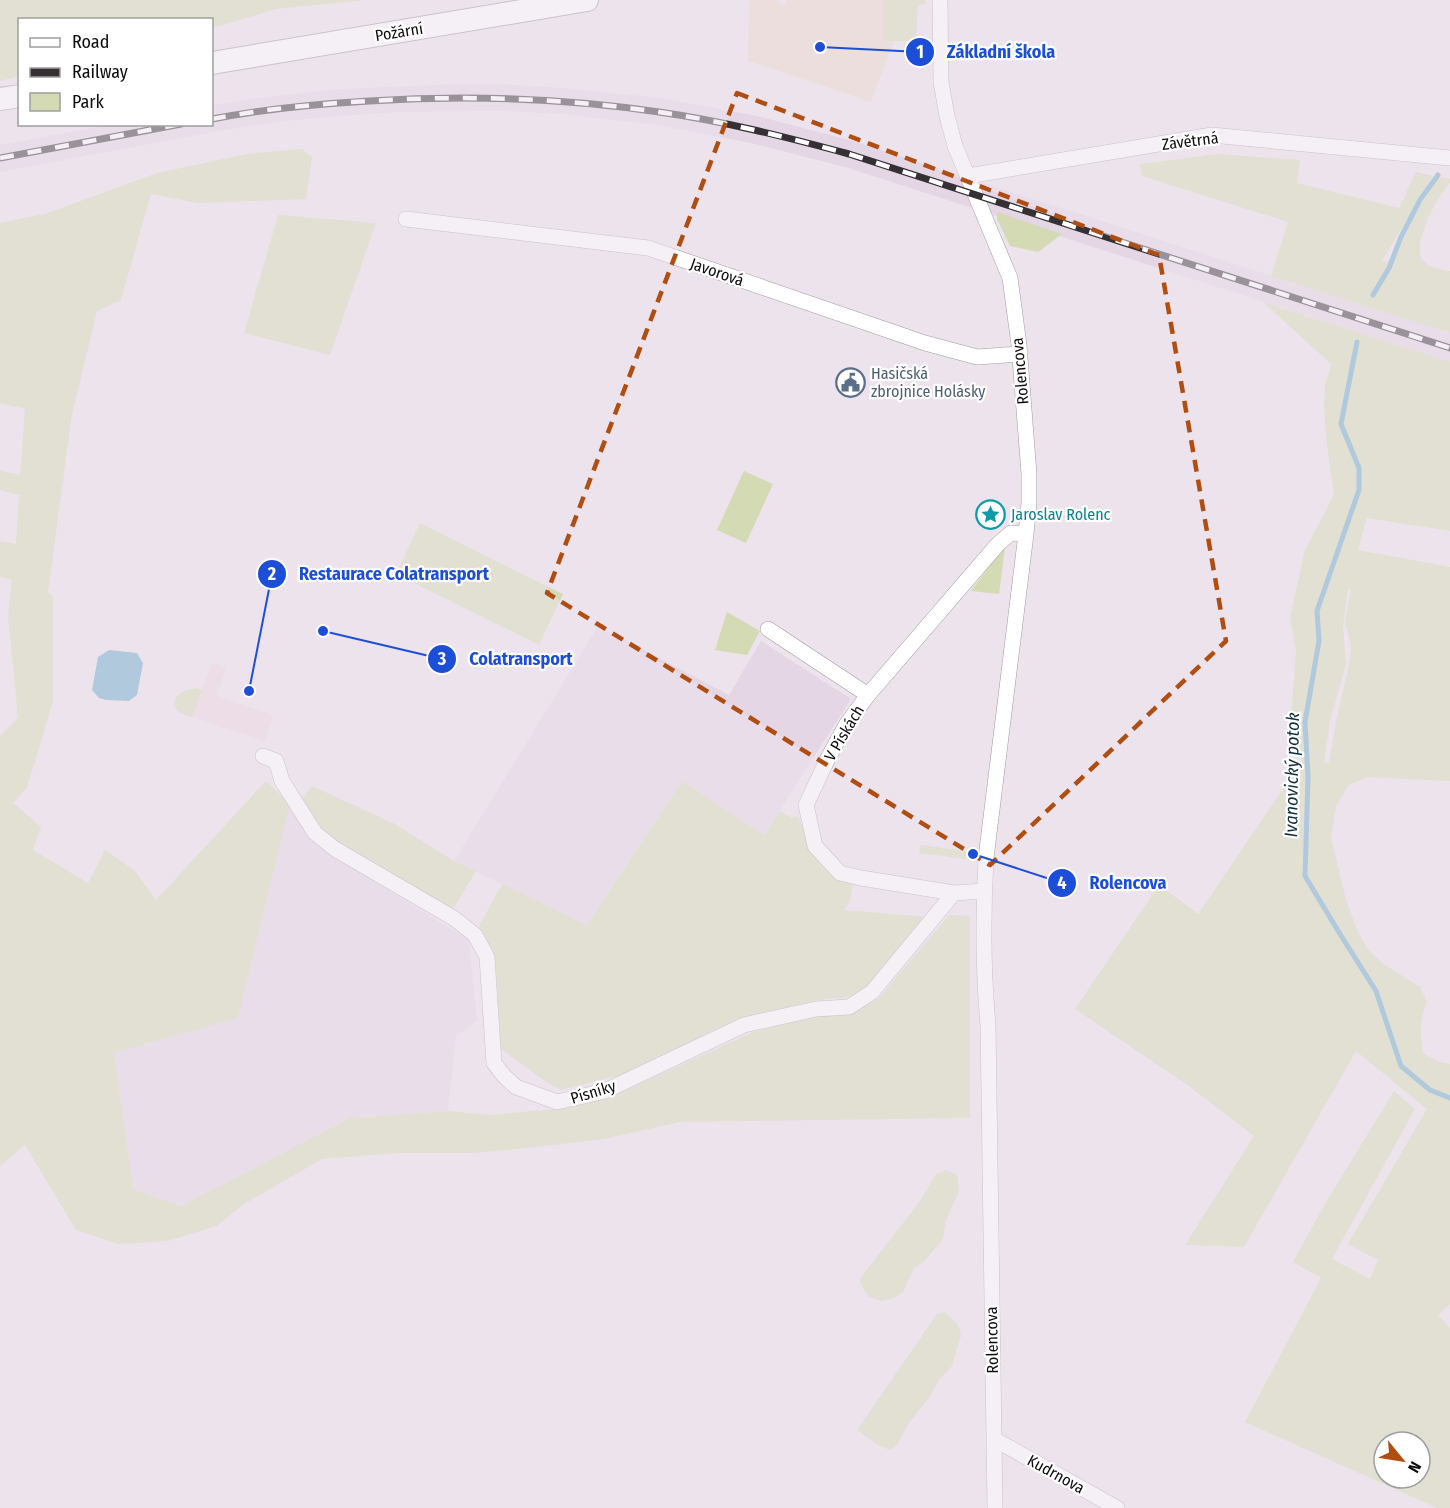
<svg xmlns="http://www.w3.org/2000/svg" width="1450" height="1508" viewBox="0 0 1450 1508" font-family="'Fira Sans Condensed',sans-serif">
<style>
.commercial{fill:#edd5de}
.built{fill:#e5d6e6}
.education{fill:#ecd8c9}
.green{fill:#d4dab4;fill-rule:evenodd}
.water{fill:#68a9c8}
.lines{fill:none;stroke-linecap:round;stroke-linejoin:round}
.stream{stroke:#68a9c8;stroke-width:5}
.street-casing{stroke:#a299a2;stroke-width:16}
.secondary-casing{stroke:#a299a2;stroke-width:24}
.street{stroke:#fff;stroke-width:15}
.secondary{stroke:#fff;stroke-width:22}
.rail-casing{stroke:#343034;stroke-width:7}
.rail{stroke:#fff;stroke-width:4.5;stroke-dasharray:14;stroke-linecap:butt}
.marked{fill:none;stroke:#b04e12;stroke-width:4.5;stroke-dasharray:12 8;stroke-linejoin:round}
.labels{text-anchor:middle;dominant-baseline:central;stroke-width:4.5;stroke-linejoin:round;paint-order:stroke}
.street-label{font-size:16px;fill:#0f0c0f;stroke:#fff}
.service-label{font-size:16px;fill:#4e5e75;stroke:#fff;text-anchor:start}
.culture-label{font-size:16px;fill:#0d838f;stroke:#fff;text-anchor:start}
.water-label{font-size:18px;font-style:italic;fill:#0f2e3c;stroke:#fff}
.leader{fill:none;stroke:#1d4ed8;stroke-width:2}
.callout-dot{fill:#1d4ed8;stroke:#fff;stroke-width:2}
.mark-label{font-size:18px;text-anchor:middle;font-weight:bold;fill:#fff}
.callout-label{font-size:18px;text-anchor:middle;font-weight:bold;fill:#1d4ed8;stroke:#fff;stroke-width:4.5;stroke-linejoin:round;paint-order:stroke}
</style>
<rect width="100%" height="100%" fill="#ece3ec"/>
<!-- commercial -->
<path class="commercial" d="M212 663 226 668 217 696 273 715 265 741 183 714 177 711 174 705 175 698 180 693 190 689 202 690Z"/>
<!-- built -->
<path class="built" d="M456 84H502L564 88 661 98 757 116 853 141 1450 333V362L845 167 751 143 657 125 562 114 501 111 396 112 342 116 285 121 225 130 0 172V145L108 125 212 124V105L281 95 340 89Z
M598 626 729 695 761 641 851 699 764 835 682 781 587 925 454 861Z
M290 804 316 845 469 940 477 1021 456 1036 448 1111 350 1118 181 1206 133 1189 114 1053 238 1018Z"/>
<!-- education -->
<path class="education" d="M749 0H779L781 5H785L787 0H883V40L894 41 871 102 748 61Z"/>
<!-- green -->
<path class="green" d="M0 0H364L276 9 212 28V20H20L19 76 0 81Z
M883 0H925L926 4 918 5 916 41H883Z
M302 149 312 157 306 199 198 203 151 194 121 300 97 311 72 414 48 592 53 597V701L27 788 13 803 41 827 33 850 88 883 105 850 134 870 156 900 266 781 290 804 238 1018 114 1053 133 1189 181 1206 350 1118 448 1111 490 1115 556 1109 609 1098 753 1032 816 1016 849 1015 879 998 949 915 970 916V1118L680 1122 604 1139 526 1148 472 1153H397L322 1159 244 1204 216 1226 168 1241 118 1244 76 1230 25 1145 0 1166V736L18 718 8 616 12 580 0 577V541L16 544 19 495 0 490V471L20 475 25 409 0 403V223L45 214 157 173 247 154Z
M1217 154 1300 160 1297 183 1399 208 1416 172 1433 176 1382 261 1394 262C1406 231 1420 204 1438 177L1450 179V183C1438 195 1414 240 1421 257 1426 268 1440 269 1450 271V333L1271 276 1288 222 1142 176 1140 164Z
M997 212 1062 234 1038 252 1010 246 997 219Z
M278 215 376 223 330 355 244 333Z
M1263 302 1450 362V531L1367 518 1358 550 1450 567V781L1368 777 1349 785 1336 806 1331 838 1346 900 1358 932 1368 950 1382 963 1420 987 1427 1002C1419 1021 1420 1033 1423 1053L1439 1062 1450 1064V1304L1438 1315 1450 1328V1508H1437L1245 1422 1321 1278 1293 1262 1326 1202 1394 1091 1415 1109 1332 1259 1370 1279 1378 1260 1348 1244 1427 1109 1356 1051 1244 1247 1185 1245 1254 1136 1189 1086 1075 1009 1159 885 1198 914 1302 761 1290 731 1296 651 1290 618 1305 550 1334 495 1326 438 1324 406 1325 386 1331 364ZM1348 589 1351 590 1345 622 1351 647 1349 665 1337 716 1329 763 1324 762 1330 721 1346 664 1343 626ZM1384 1442H1420V1478H1384Z
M744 471 773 484 746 543 717 530Z
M420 523 563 594 539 645 396 574Z
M1005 548 999 594 971 591 1002 549Z
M727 612 760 631 747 655 715 650Z
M196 688 202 690 192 717C181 714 174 711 175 698L184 691Z
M682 781 764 835 780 811 792 818 796 816 799 818C813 854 812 870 853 882L850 901 844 910 926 917 868 985 849 997 818 1000 739 1018 621 1075 561 1090 549 1084 501 1049 495 955 479 926 502 884 587 925Z
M312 786 395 824 454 861 476 871 452 911 341 845 314 823 301 801Z
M920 845 967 851 966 859 919 853Z
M946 1170 957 1175 959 1191 946 1220 943 1239 924 1262 914 1268 903 1292 894 1298 882 1301 869 1297 862 1287 859 1280 920 1201 936 1174Z
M945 1312 958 1325 960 1331 961 1336 952 1366 939 1380 929 1398 908 1424 897 1445 890 1450 878 1445 857 1430 937 1314Z"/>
<!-- water -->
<path class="water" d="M109 650 137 653 143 663 137 695 129 701 106 700 99 698 92 690 98 657Z"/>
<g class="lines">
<!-- stream -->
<path class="stream" d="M1373 295 1389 268 1401 237 1420 200 1438 175
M1357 342 1341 424 1359 468V490L1317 611 1319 641 1305 722 1308 777 1305 876 1340 934 1376 991 1401 1066 1430 1090 1450 1098"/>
<defs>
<path id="street" d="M940 0 941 82 947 116 955 146 1010 278 1019 345 1029 474V503L1026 534 986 858C983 913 983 970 988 1025L995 1508
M968 176 1212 135 1450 158
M406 219 648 248 925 343 977 357 1020 354
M768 629 868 695
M263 756 276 761 282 781 315 833 335 849 455 919 475 935 487 957 494 1063 504 1076 516 1087 557 1102 605 1091 744 1025 816 1009 849 1007 872 992 954 893 984 891
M954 893 861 878 840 873 815 846 806 805 828 758 846 725 868 695 998 544 1011 533 1026 534
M994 1439 1117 1508"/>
<path id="secondary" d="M212 63 587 0
M0 99 20 96"/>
</defs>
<!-- street casing -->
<use href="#street" class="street-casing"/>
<!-- secondary casing -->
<use href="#secondary" class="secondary-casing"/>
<!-- street -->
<use href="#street" class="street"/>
<!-- secondary -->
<use href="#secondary" class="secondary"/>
<defs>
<path id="rail" d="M212 119C263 109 317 104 369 101 466 95 563 98 659 112 723 121 786 137 849 154L1450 348
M0 158 181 124"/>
</defs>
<!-- rail casing -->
<use href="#rail" class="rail-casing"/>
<!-- rail -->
<use href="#rail" class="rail"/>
</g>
<!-- marked area -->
<path d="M0 0H1450V1508H0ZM737 93 1159 255 1226 641 990 865 547 593Z" fill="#ece3ec" fill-opacity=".55" fill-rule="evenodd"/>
<path class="marked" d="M737 93 1159 255 1226 641 990 865 547 593Z"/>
<!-- icons -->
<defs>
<symbol id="civic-ring" viewBox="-11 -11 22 22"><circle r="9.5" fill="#fff" stroke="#5c6f8a" stroke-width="1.5"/><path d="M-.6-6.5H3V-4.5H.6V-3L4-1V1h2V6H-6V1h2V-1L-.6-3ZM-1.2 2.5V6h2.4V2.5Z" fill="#5c6f8a"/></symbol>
<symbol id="sight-ring" viewBox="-11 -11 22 22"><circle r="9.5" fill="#fff" stroke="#0f9aa8" stroke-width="1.5"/><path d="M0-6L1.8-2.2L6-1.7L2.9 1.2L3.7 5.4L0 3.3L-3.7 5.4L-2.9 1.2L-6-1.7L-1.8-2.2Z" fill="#0f9aa8"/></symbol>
</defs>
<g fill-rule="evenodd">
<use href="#civic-ring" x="834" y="366" width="33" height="33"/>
<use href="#sight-ring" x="974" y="498" width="33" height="33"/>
</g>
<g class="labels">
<!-- street labels -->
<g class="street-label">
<text transform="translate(399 32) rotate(-9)">Požární</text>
<text transform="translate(1190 141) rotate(-7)">Závětrná</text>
<text transform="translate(717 272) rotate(19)">Javorová</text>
<text transform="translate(1020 371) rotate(-95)">Rolencova</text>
<text transform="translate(844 733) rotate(-59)">V Pískách</text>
<text transform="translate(593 1092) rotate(-17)">Písníky</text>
<text transform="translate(992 1340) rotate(-91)">Rolencova</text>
<text transform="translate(1056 1474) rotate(29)">Kudrnova</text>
</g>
<!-- service labels -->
<g class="service-label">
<text x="871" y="373">Hasičská<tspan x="871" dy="18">zbrojnice Holásky</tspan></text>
</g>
<!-- culture labels -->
<g class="culture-label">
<text x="1011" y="514">Jaroslav Rolenc</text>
</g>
<!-- water labels -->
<g class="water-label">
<text transform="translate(1292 775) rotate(-89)">Ivanovický potok</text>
</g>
</g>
<!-- callouts -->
<path class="leader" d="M820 47L920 52M249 691L272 574M323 631L442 659M973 854L1062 883"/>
<g class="callout-dot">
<circle cx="820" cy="47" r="6"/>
<circle cx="249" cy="691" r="6"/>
<circle cx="323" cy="631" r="6"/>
<circle cx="973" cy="854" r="6"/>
<circle cx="920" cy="52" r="15"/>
<circle cx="272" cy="574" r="15"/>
<circle cx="442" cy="659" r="15"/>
<circle cx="1062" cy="883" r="15"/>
</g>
<g class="mark-label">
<text x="920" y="58">1</text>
<text x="272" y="580">2</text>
<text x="442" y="665">3</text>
<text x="1062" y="889">4</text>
</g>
<g class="callout-label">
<text x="1001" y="58">Základní škola</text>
<text x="394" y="580">Restaurace Colatransport</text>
<text x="521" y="665">Colatransport</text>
<text x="1128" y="889">Rolencova</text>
</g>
<!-- legend -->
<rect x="18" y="18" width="195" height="108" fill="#ffffff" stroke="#9f9e9f" stroke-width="1.5"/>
<rect x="30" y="38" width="30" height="9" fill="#ffffff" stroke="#9f9e9f" stroke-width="1.5"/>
<text x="72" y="48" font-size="18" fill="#0f0c0f">Road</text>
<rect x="30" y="68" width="30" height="9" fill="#343034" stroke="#9f9e9f" stroke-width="1.5"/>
<text x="72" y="78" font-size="18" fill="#0f0c0f">Railway</text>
<rect x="30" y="93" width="30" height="18" fill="#d4dab4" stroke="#9f9e9f" stroke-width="1.5"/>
<text x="72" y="108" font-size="18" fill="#0f0c0f">Park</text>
<!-- north arrow -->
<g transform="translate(1402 1460) rotate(120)"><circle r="28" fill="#ffffff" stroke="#9f9e9f" stroke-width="1.5"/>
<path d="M0-4.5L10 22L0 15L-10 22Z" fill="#b04e12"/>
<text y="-9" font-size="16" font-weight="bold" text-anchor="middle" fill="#0f0c0f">N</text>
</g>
</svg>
